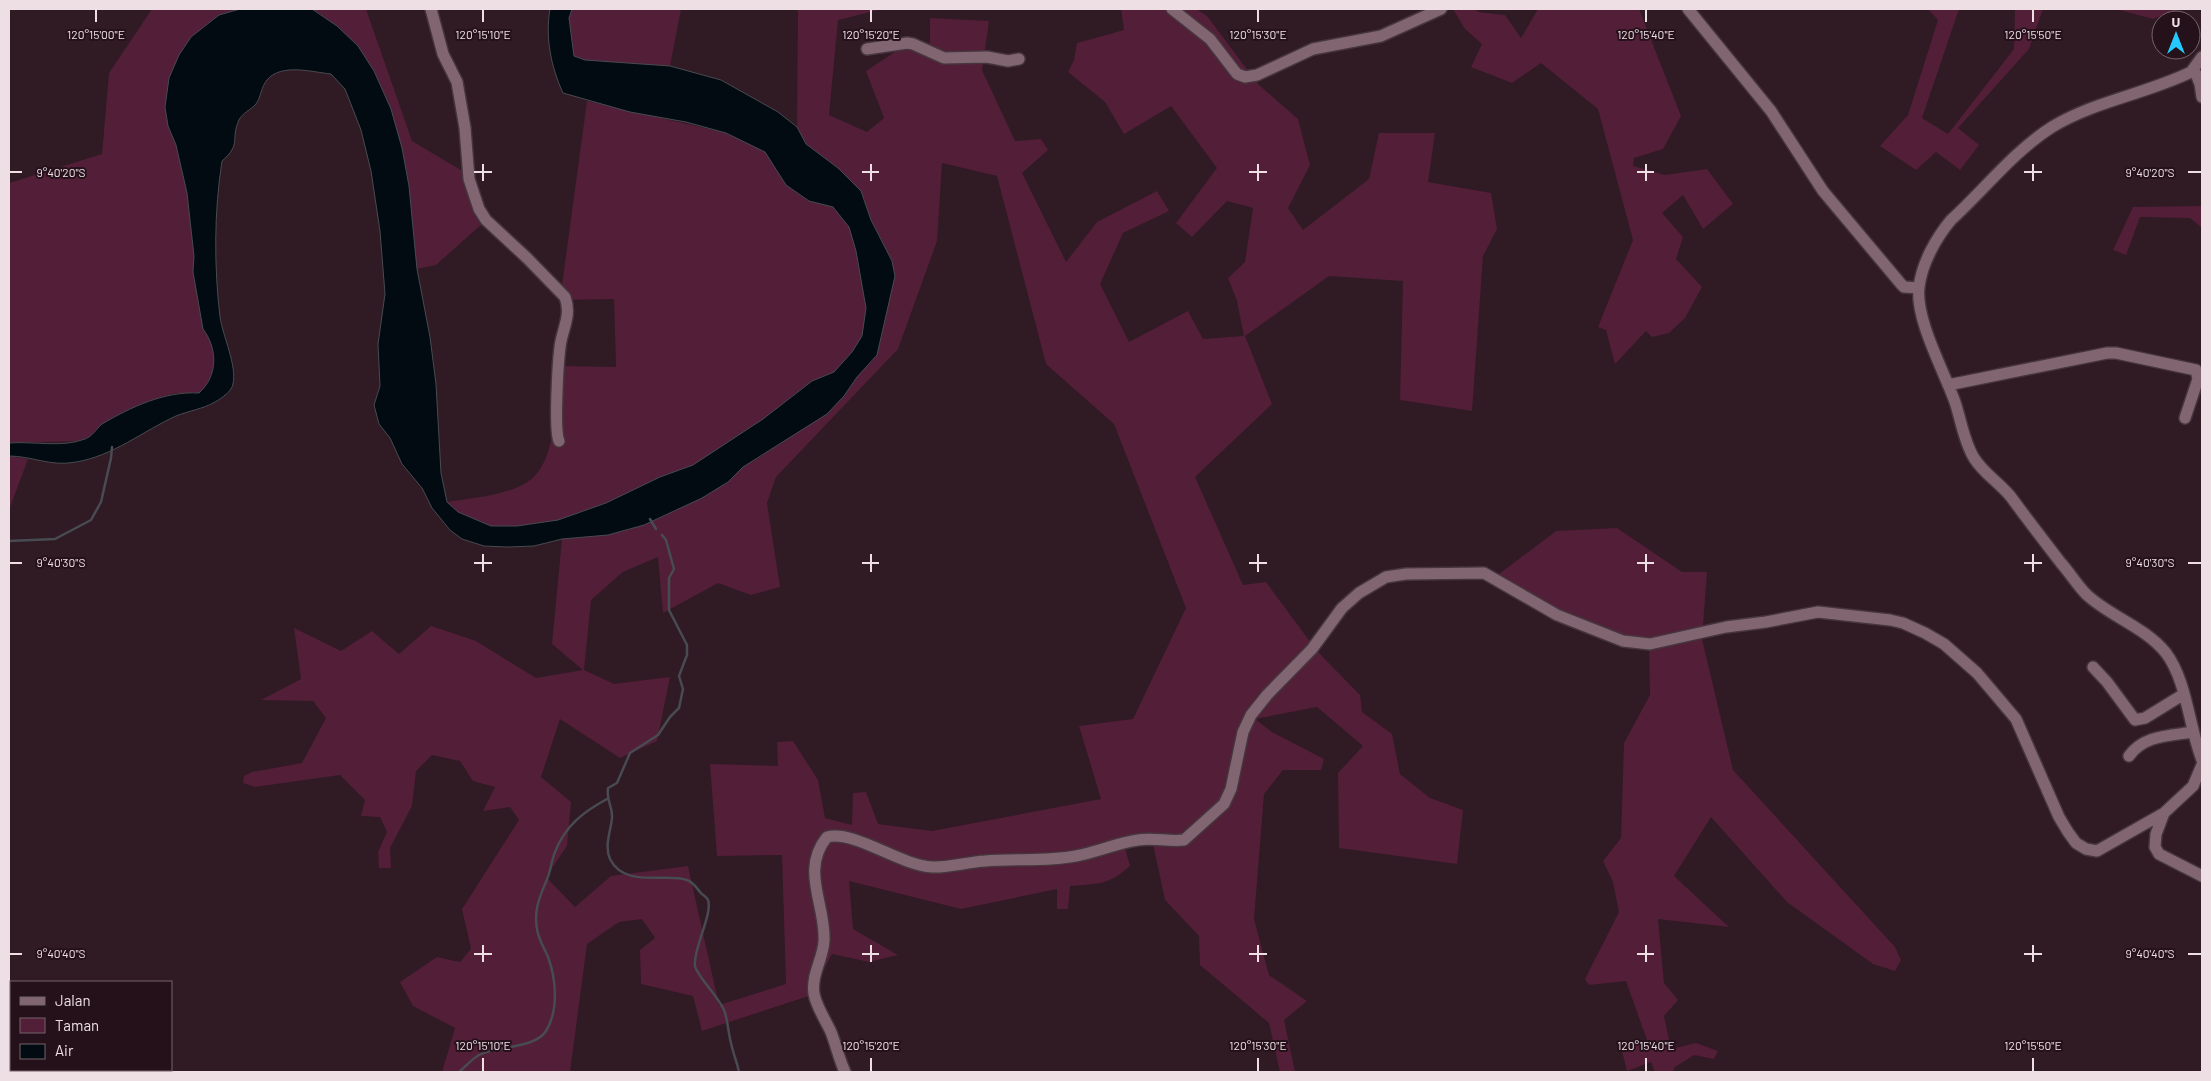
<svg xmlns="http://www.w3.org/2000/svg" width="2211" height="1081" viewBox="0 0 2211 1081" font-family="Barlow,sans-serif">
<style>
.green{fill:#521e38;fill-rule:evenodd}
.water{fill:#010b11;stroke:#484b51}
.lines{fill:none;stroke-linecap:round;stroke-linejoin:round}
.stream{stroke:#484b51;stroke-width:2.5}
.minor-casing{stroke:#46353d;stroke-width:14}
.minor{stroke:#816671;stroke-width:11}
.ticks{fill:none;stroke:#eedfe5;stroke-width:2}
.ticks-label{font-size:12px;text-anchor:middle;fill:#eedfe5;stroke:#25111a;stroke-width:4;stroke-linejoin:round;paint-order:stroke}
</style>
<rect width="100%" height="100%" fill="#301a24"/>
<!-- green -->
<path class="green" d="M152 9H243L219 15 191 37 179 55 169 78 165 107 168 126 176 145 187 193 194 256 193 272 203 329C219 350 219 376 199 393H176L155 399 102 425 92 436 77 441 9 443V183L102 154 109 73Z
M312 9H366L412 141 466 173 483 223 436 265 417 269C406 174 405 64 312 9Z
M572 9H681L670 66 585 60 574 56 569 18Z
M798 9H882L838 20 829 115 867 132 884 118 866 71 907 44 930 53V18L989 21 982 70 1015 141 1041 139 1048 150 1022 173 1066 262 1097 222 1157 191 1169 211 1123 233 1100 284 1129 342 1188 311 1203 339 1244 336 1237 301 1228 278 1245 262 1253 208 1227 201 1192 237 1176 223 1217 168 1171 106 1124 134 1105 102 1068 72 1074 60 1077 43 1124 30 1121 9H1196L1207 16 1258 84 1298 119 1310 165 1288 208 1303 230 1369 179 1379 133H1435L1428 182 1491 193 1497 229 1483 256 1472 411 1400 400 1403 281 1329 276 1245 336 1272 404 1195 477 1243 585 1266 582 1317 651 1360 695 1362 712 1392 734 1400 774 1430 798 1463 810 1457 864 1339 848 1338 773 1363 746 1317 707 1255 719 1272 732 1324 759 1321 770H1283L1264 794 1254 919 1269 975 1307 1001 1284 1020 1295 1072H1280L1269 1023 1200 965 1199 936 1165 900 1153 844 1125 848 1130 866C1109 885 1097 884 1070 886L1068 909H1057V889L961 909 849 881 853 929 898 955 869 962 832 954 818 980 815 994 702 1031 693 996 641 984 640 950 655 938 642 919 619 922 587 944 570 1072H442L455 1028 413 1006 400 982 437 957 460 962 471 949 462 909 519 820 510 807 483 811 495 787 473 781 460 761 432 755 416 771 412 806 390 848 391 868H379L378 852 387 832 380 817 361 816 365 800 340 775 255 787 243 783 244 776 252 772 302 763 326 718 313 701 261 700 301 679 294 628 341 651 372 631 399 654 431 626 476 641 536 678 583 670 552 644 562 539 608 535 728 483 743 467 762 456 844 396 857 377 877 355 888 304 892 261 871 220 861 191 838 168 806 144 797 127ZM942 163 997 176 1046 364 1114 424 1186 608 1133 719 1079 726 1101 799 932 831 878 824 866 792 853 793 852 825 825 818 818 780 793 741 777 742 778 766 710 764 717 856 782 855 786 984 719 1005 688 866 611 876 575 907 546 877 567 846 571 802 541 777 560 719 620 758 657 741 670 677 614 684 584 670 591 600 623 572 658 557 663 613 718 583 751 595 780 587 767 503 776 477 898 349 937 241Z
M1453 9H1475L1478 12 1505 15 1521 38 1538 9H1639L1681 116 1663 149 1634 158 1633 166 1665 175 1707 169 1733 204 1703 229 1683 195 1662 213 1683 237 1676 259 1702 287 1685 318 1669 333 1652 337 1646 331 1615 364 1606 330 1598 327 1633 240 1598 109 1541 63 1512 83 1471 67 1482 44 1465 29Z
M1928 9H1959L1922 118 1948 134 2014 49 2015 9H2043L2029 49 1958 128 1979 145 1960 170 1936 152 1916 170 1880 146 1908 115 1938 20Z
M2116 9H2174L2177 10 2153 19Z
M587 101 726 133 765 152 786 185 809 201 833 207 849 227 856 251 866 308 862 336 852 352 834 372 812 381 763 419 709 455 693 465 660 477 606 503 558 520 517 526H491L458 512 447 502C473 498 503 496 526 483 559 464 555 399 557 366L616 367 614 299 560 300Z
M2202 206V228L2190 218 2140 217 2126 255 2113 250 2133 207Z
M9 456 28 459 9 510Z
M1617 528 1682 572H1707L1702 639 1733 770 1895 947 1901 960 1895 971 1873 964 1787 902 1711 817 1674 876 1729 927 1658 919 1664 983 1678 1000 1664 1016 1671 1049 1696 1043 1718 1051 1714 1059 1694 1055 1675 1067 1672 1072H1655L1651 1062 1627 1071 1622 1051 1647 1040 1626 981 1589 985 1585 979 1619 912 1613 882 1603 861 1621 838 1624 743 1650 695 1649 645 1624 644 1495 577 1556 531Z"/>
<!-- water -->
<path class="water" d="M240 9H312L337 26 358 46 374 71 391 109 402 148 409 186 417 269 430 337 436 384 441 473 447 502 458 512 491 526H517L558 520 606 503 660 477 693 465 763 419 812 381 834 372 852 352 862 336 866 308 856 251 849 227 833 207 809 201 786 185 765 152 726 133 686 122 630 112 563 93C551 67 545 37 550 9H572L569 18 574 56 585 60 670 66 721 80 778 112 797 127 806 144 838 168 861 191 871 220 892 261 895 276 877 355 857 377 844 396 827 414 743 467 728 482 702 498 644 525 608 535 562 539 534 546 507 547 484 546 462 539 450 530 432 508 422 488 402 464 390 438 379 424 374 405 380 386 378 344 385 294 380 231 371 171 361 130 345 89 331 74C312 72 281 63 267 80 261 87 261 97 256 104 251 110 242 113 239 120 230 139 242 144 222 161 214 212 214 266 220 317 223 337 237 365 233 384 232 391 222 398 215 402 203 409 188 411 176 416 143 431 113 456 76 462 51 467 32 456 9 456V443C33 441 62 448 85 439 93 436 96 429 102 424 131 407 165 391 199 393 218 376 218 349 203 329L193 272 194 256 187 193 176 145 168 126 165 107 169 78 179 55 191 37 219 15Z"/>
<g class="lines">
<!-- stream -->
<path class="stream" d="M650 519 656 529
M662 535 666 540 674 569 669 578V610L687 645V655L679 676 683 689 679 708 670 717 658 735 630 753 617 783 608 788C606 802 613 806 612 818 611 830 604 846 610 859 625 889 666 872 687 880 693 882 696 887 700 892 702 895 707 897 708 900 713 914 693 948 695 966 697 976 718 996 724 1010 728 1020 728 1032 731 1043 733 1053 737 1062 739 1072
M9 541 55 539 91 520 101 502 111 458 112 447
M459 1072C465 1067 472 1059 479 1055 497 1046 536 1048 546 1031 559 1010 556 978 548 957 544 948 538 938 537 929 533 907 542 893 549 874 551 867 552 859 555 852 565 826 583 812 607 799"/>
<defs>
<path id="minor" d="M431 9 443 54 457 82 465 128 469 179 479 209 486 220 527 258 565 297C572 316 562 329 560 347 558 363 554 430 559 441
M1172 9 1210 39 1237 74 1245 77 1257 75 1313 49 1381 36 1441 9
M1688 9 1771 111 1823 191 1901 284 1904 287 1919 288
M867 49 907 43 913 44 944 58 987 57 1008 61 1019 59
M2202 57 2191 72C2146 94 2095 101 2052 127 2014 151 1984 190 1951 220 1936 238 1922 263 1919 287 1915 319 1944 371 1955 402 1961 420 1964 442 1974 458 1984 474 2000 483 2011 497 2027 519 2044 541 2061 563 2070 573 2077 585 2087 595 2111 617 2145 627 2166 653 2187 681 2189 727 2202 760
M2194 69 2200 84 2202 97
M1948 385 2107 353H2116L2196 370 2198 379 2185 418
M2093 667 2107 682 2135 720 2145 718 2184 694
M2129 756C2144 735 2169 736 2193 732
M2202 765 2193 786 2164 813 2156 834 2155 847 2159 854 2202 876
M845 1072C839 1059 836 1045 831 1032 825 1019 817 1008 814 994 811 975 823 959 824 941 826 905 800 870 827 837 855 830 899 865 932 867 949 868 967 862 985 861 1015 858 1046 862 1076 856 1097 852 1117 843 1138 840 1153 837 1168 842 1184 840L1224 804 1231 789 1243 732 1251 715 1267 695 1312 649 1342 608 1359 593 1386 577 1406 574 1484 573 1557 615 1623 641 1650 644 1726 627 1766 622 1818 612 1890 620 1903 623 1925 633 1944 644 1977 673 2016 719 2059 817 2068 832 2076 843 2086 849 2097 851 2164 813"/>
</defs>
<!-- minor casing -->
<use href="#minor" class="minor-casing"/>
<!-- minor -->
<use href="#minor" class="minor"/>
</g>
<!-- ticks -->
<path class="ticks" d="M96 10V22M483 10V22M871 10V22M1258 10V22M1646 10V22M2033 10V22M483 164V181M871 164V181M1258 164V181M1646 164V181M2033 164V181M10 172H22M474 172H492M862 172H879M1249 172H1267M1637 172H1654M2024 172H2042M2188 172H2201M483 554V572M871 554V572M1258 554V572M1646 554V572M2033 554V572M10 563H22M474 563H492M862 563H879M1249 563H1267M1637 563H1654M2024 563H2042M2188 563H2201M483 945V962M871 945V962M1258 945V962M1646 945V962M2033 945V962M10 954H22M474 954H492M862 954H879M1249 954H1267M1637 954H1654M2024 954H2042M2188 954H2201M483 1058V1071M871 1058V1071M1258 1058V1071M1646 1058V1071M2033 1058V1071"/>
<g class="ticks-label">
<text x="96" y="39">120°15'00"E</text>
<text x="483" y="39">120°15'10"E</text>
<text x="871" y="39">120°15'20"E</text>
<text x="1258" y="39">120°15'30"E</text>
<text x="1646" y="39">120°15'40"E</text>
<text x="2033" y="39">120°15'50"E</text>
<text x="61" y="177">9°40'20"S</text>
<text x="2150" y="177">9°40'20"S</text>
<text x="61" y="567">9°40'30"S</text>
<text x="2150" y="567">9°40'30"S</text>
<text x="61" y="958">9°40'40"S</text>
<text x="2150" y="958">9°40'40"S</text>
<text x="483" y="1050">120°15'10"E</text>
<text x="871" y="1050">120°15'20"E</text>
<text x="1258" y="1050">120°15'30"E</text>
<text x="1646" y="1050">120°15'40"E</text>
<text x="2033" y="1050">120°15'50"E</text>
</g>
<!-- border -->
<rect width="2211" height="1081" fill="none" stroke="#eedfe5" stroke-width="20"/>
<!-- legend -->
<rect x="10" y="981" width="162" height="90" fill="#25111a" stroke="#75636b"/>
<rect x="20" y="997" width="25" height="8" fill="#816671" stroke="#75636b"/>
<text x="55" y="1006" font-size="15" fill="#eedfe5">Jalan</text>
<rect x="20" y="1018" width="25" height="15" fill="#521e38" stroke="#75636b"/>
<text x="55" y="1031" font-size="15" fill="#eedfe5">Taman</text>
<rect x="20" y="1044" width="25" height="15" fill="#010b11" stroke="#75636b"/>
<text x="55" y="1056" font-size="15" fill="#eedfe5">Air</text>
<!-- north arrow -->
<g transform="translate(2176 35)"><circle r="24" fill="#25111a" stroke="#75636b"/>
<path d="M0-4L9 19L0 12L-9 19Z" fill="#24c9fe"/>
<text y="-8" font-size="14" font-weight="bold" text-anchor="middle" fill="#eedfe5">U</text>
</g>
</svg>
